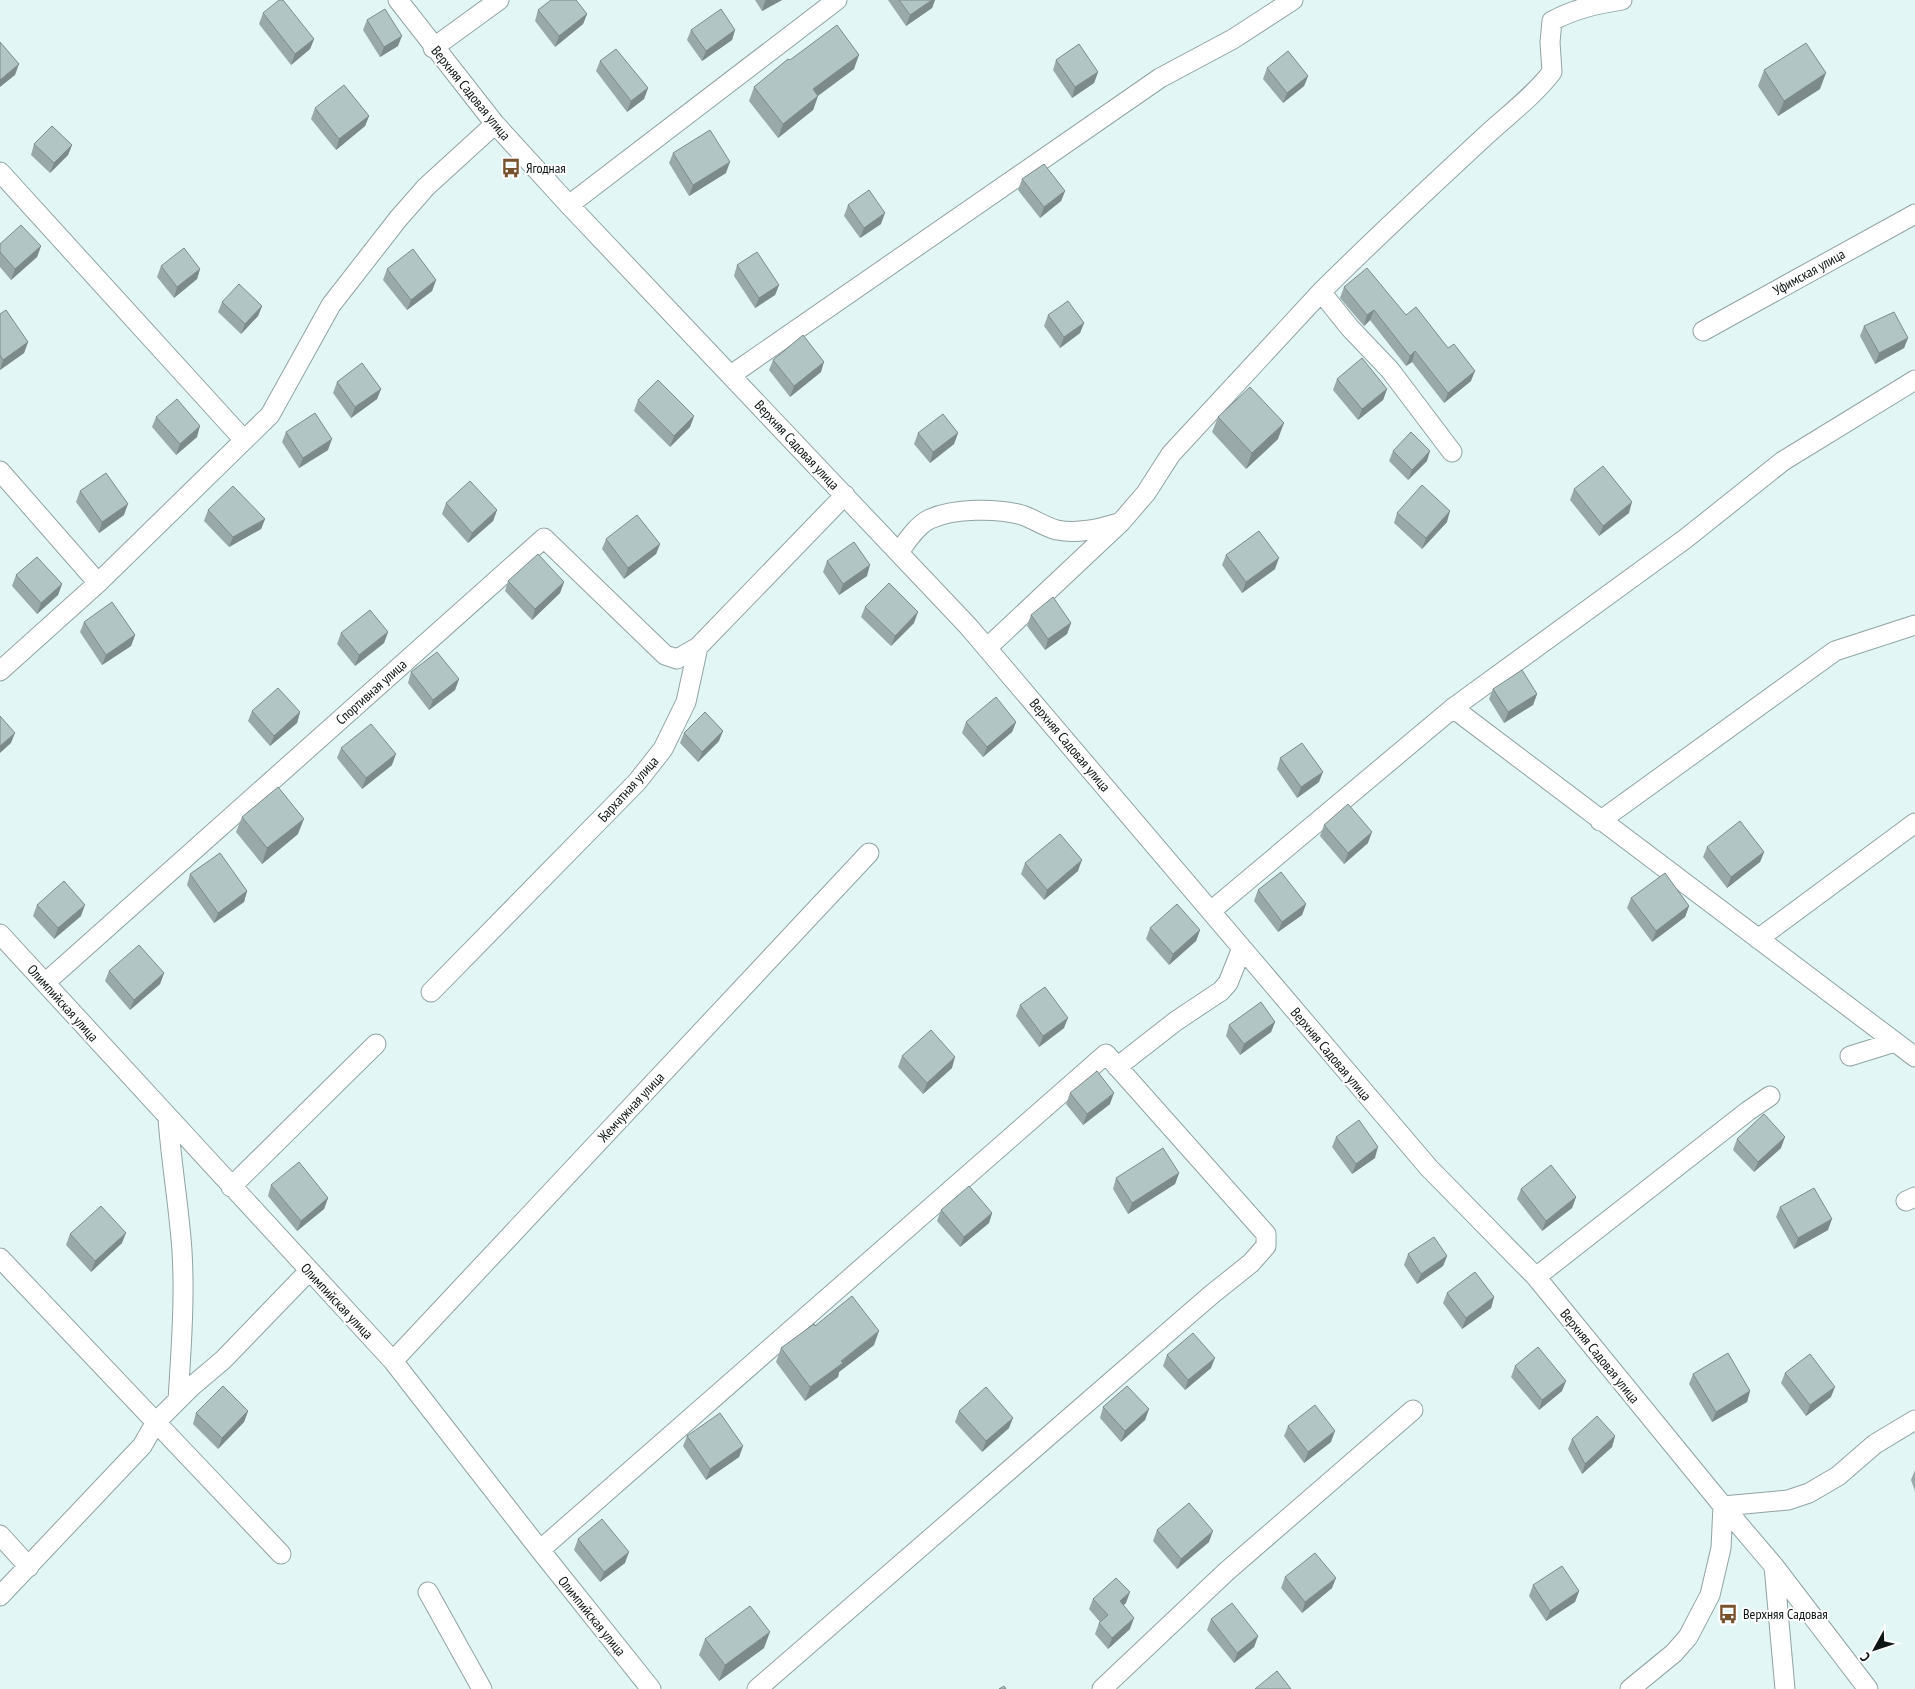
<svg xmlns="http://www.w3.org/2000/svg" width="1915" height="1689" viewBox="0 0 1915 1689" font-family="'PT Sans Narrow',sans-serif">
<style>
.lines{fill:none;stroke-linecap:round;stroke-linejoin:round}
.minor-casing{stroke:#91a3a3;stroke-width:21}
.minor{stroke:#fff;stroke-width:19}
.wall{fill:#99a9a9}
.shaded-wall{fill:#7d8a8a}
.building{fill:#b2c5c5;stroke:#7d8a8a}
.labels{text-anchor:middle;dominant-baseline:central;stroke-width:4;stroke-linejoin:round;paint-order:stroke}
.street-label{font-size:14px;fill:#0d1414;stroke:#fff}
.poi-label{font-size:14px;fill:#0d1414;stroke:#fff;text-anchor:start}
</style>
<rect width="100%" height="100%" fill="#e2f6f6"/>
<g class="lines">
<defs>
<path id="minor" d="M398 0 495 124 569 205 968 626 1429 1168 1536 1277 1723 1506 1774 1566 1785 1689
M433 48 499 0
M0 172 244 440
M569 205 837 0
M1321 292C1373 240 1427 190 1481 140 1504 118 1533 97 1552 72L1550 42 1552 21C1574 9 1597 4 1622 0
M1703 331 1915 214
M731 375 1160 78 1233 39 1293 0
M0 471 98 583
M899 552C907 541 917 525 930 519 954 508 997 508 1022 515 1034 519 1045 527 1057 530 1078 534 1098 529 1118 523
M987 648 1121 522 1146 493 1171 454 1321 292 1350 328 1390 370 1452 452
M0 671 98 583 270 415 331 305 398 219 426 187 495 124
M1453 708 1915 1057
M1600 821 1835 651 1915 625
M1211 911 1453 708 1685 539 1783 461 1915 380
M0 934 393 1361 540 1550 651 1689
M1758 939 1915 823
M45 983 544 538 665 655 677 659 698 647
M431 992 637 782 663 749 686 702 698 647 845 495
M1850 1056 1895 1042
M1117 1067 1176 1021 1221 991 1228 983 1242 948
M168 1118C171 1162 179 1206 182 1251 185 1300 181 1351 178 1400
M231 1187 376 1044
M1906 1201 1915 1197
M0 1258 281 1554
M1536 1277 1748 1111 1770 1096
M393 1361 869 853
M1723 1506 1788 1500 1809 1493 1838 1476 1875 1444 1915 1420
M0 1535 29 1567
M540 1550 1106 1054 1266 1234V1246L1251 1263 1211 1295 757 1689
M1774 1566 1868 1689
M428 1592 482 1689
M0 1596 142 1446 156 1422 191 1387 223 1360 309 1271
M1102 1689 1227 1571 1413 1410
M1630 1689 1674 1653 1688 1637 1710 1595 1721 1548 1723 1506"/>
</defs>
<!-- minor casing -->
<use href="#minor" class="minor-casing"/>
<!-- minor -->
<use href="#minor" class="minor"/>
</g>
<!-- wall -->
<path class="wall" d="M755 0H782L762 11Z
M888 0H935L932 8 906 26Z
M538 10 587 14 583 24 555 47 535 21Z
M263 13 314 39 310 49 291 65 259 24Z
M367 20 398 46 380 57 363 30Z
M691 30H735L732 40 702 61 687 40Z
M790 60 854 69 818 96 813 110 778 138 749 101 754 87Z
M1056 60 1098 72 1094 83 1072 98 1053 70Z
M600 61 648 88 644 99 627 112 596 71Z
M1267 68 1308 76 1304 86 1283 103 1263 79Z
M1764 70 1820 89 1778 116 1758 86Z
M315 108 369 116 365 126 336 150 311 119Z
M34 144 72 145 68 155 50 173 31 155Z
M673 153 726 173 689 196 669 163Z
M1022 179 1065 191 1061 201 1040 218 1018 190Z
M848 205 881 224 860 238 844 216Z
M0 244 41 246 37 257 11 280 0 267Z
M737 265 779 285 775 295 755 308 734 276Z
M161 266 200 269 197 279 174 298 157 277Z
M387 269 436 280 432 291 407 310 383 280Z
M1344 287 1406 315 1448 348 1471 381 1444 403 1412 362 1406 366 1370 320 1364 326 1340 298Z
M222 302 262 306 258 316 241 334 218 312Z
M0 314 28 342 24 353 0 370Z
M1048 315 1084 323 1080 333 1060 348 1044 326Z
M1864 326 1908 338 1904 348 1875 364 1860 336Z
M773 360 821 372 790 397 769 370Z
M1337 379 1387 389 1383 400 1358 420 1333 390Z
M337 382 381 389 377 399 351 418 333 393Z
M638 400 694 416 690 427 670 447 634 411Z
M156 417 197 437 176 455 152 427Z
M1218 417 1278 439 1246 469 1212 432Z
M286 432 328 450 299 468 282 442Z
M918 433H958L954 444 930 463 914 444Z
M1393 451 1427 461 1408 480 1389 461Z
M1574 489 1629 513 1599 536 1570 500Z
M80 491 124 515 99 533 76 502Z
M446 503 497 510 493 521 468 543 442 514Z
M208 510 265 519 261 529 229 547 204 521Z
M1397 513 1447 522 1422 549 1394 523Z
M606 539 660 544 656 554 624 579 602 549Z
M1226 555 1275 569 1242 593 1222 565Z
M827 561 867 576 839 595 823 572Z
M16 575 62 584 58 595 37 614 12 586Z
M508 581 564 582 560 593 532 620 505 591Z
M865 607 914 623 891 646 861 617Z
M1031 615 1071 623 1067 634 1045 650 1027 626Z
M84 622 135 635 131 646 102 665 80 632Z
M388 632 384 643 355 666 337 644 341 633Z
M411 672 459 679 455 690 429 710 408 683Z
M1493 689 1537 694 1533 705 1504 723 1489 699Z
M252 711 300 712 297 723 270 746 248 721Z
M966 722H1016L1012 732 983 757 962 733Z
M684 733 719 741 698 762 680 743Z
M341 748 392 765 362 789 337 758Z
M1280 758 1319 782 1297 798 1277 769Z
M242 817 298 834 262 864 236 832Z
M1324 825 1368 843 1344 864 1320 836Z
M1707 847 1764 852 1760 862 1727 888 1703 857Z
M1025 863 1078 871 1044 900 1021 874Z
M190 874 247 891 244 902 214 923 187 885Z
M1258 890 1306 904 1302 915 1278 932 1254 901Z
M1631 898 1689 906 1685 917 1652 942 1627 908Z
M37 905 81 916 54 939 33 916Z
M1150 928 1200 930 1196 941 1169 965 1146 939Z
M109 971 164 973 160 984 130 1010 105 981Z
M1020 1005 1064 1028 1039 1047 1016 1016Z
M1275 1022 1271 1032 1240 1055 1226 1036 1229 1025Z
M902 1056 952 1068 923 1094 898 1067Z
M1070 1093 1110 1104 1083 1125 1066 1104Z
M1336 1137 1375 1158 1352 1174 1332 1147Z
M1737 1139 1781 1148 1754 1172 1733 1150Z
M1179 1173 1175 1184 1128 1214 1113 1189 1116 1178Z
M271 1185 328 1198 324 1209 297 1231 268 1196Z
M1521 1189 1576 1197 1572 1208 1542 1231 1517 1199Z
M1780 1207 1828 1230 1794 1249 1776 1217Z
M941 1210 992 1213 989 1223 960 1247 937 1221Z
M70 1234 122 1243 91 1272 66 1245Z
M1408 1254 1447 1256 1443 1266 1417 1284 1404 1265Z
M1447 1293 1494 1297 1491 1308 1462 1329 1443 1303Z
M815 1326 874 1345 839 1372 838 1377 805 1401 776 1362 781 1348Z
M1167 1355 1211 1368 1185 1390 1163 1366Z
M1515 1366 1562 1391 1539 1410 1511 1377Z
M1785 1373 1831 1397 1806 1416 1781 1383Z
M1693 1374 1750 1391 1747 1402 1712 1422 1689 1384Z
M1103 1407 1149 1409 1145 1420 1121 1442 1100 1418Z
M248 1411 244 1422 218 1449 193 1424 196 1413Z
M959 1411 1009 1428 982 1452 955 1422Z
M1288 1426 1331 1442 1304 1463 1284 1436Z
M687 1436 743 1446 739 1457 706 1480 683 1446Z
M1615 1436 1612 1447 1582 1474 1568 1449 1572 1439Z
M1915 1470V1491L1911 1480Z
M1157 1530 1209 1542 1177 1569 1153 1541Z
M578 1539 625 1563 600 1582 574 1550Z
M1285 1577 1332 1588 1302 1613 1281 1588Z
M1533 1585 1579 1591 1575 1602 1546 1621 1529 1596Z
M1093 1599 1126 1603 1123 1605 1130 1629 1108 1649 1095 1634 1099 1623 1100 1622 1089 1609Z
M1211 1619 1258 1636 1254 1647 1234 1663 1207 1630Z
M705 1639 764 1648 719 1681 699 1655Z"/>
<!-- shaded-wall -->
<path class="shaded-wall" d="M766 0H782L762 11 765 1Z
M932 0H935L932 8 906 26 910 15Z
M587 14 583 24 555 47 559 36Z
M735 30 732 40 702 61 706 51Z
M402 36 398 46 380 57 384 47Z
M314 39 310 49 291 65 295 54Z
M859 55 854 69 808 103 813 89Z
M19 64 15 75 0 87V80Z
M1098 72 1094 83 1072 98 1075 87Z
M1826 73 1820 89 1778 116 1784 101Z
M1308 76 1304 86 1283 103 1287 93Z
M648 88 644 99 627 112 631 101Z
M818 96 813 110 778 138 783 124Z
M369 116 365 126 336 150 339 139Z
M72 145 68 155 50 173 54 163Z
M730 162 726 173 689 196 693 185Z
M1065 191 1061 201 1040 218 1044 207Z
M885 213 881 224 860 238 864 228Z
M41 246 37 257 11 280 15 269Z
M200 269 197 279 174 298 177 287Z
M436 280 432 291 407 310 411 300Z
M779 285 775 295 755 308 759 298Z
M262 306 258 316 241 334 245 324Z
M1374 310 1370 320 1364 326 1367 315Z
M1084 323 1080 333 1060 348 1064 337Z
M1908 338 1904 348 1875 364 1879 353Z
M28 342 24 353 0 370 3 360Z
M1415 351 1412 362 1406 366 1410 356Z
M824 362 821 372 790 397 794 386Z
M1475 371 1471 381 1444 403 1448 393Z
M381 389 377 399 351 418 355 407Z
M1387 389 1383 400 1358 420 1362 409Z
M694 416 690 427 670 447 674 436Z
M1284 423 1278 439 1246 469 1252 453Z
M200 426 197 437 176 455 180 444Z
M958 433 954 444 930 463 933 452Z
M332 439 328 450 299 468 303 458Z
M1430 451 1427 461 1408 480 1412 470Z
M1632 502 1629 513 1599 536 1603 526Z
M128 504 124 515 99 533 102 522Z
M497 510 493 521 468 543 472 533Z
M1450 511 1447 522 1422 549 1426 538Z
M265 519 261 529 229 547 233 537Z
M660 544 656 554 624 579 628 568Z
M1279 558 1275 569 1242 593 1246 582Z
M870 565 867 576 839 595 843 584Z
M564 582 560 593 532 620 535 609Z
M62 584 58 595 37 614 41 603Z
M918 612 914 623 891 646 895 636Z
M1071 623 1067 634 1045 650 1048 639Z
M388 632 384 643 355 666 359 655Z
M135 635 131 646 102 665 106 655Z
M459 679 455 690 429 710 433 700Z
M1537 694 1533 705 1504 723 1508 712Z
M300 712 297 723 270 746 274 736Z
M1016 722 1012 732 983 757 987 747Z
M723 731 719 741 698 762 702 752Z
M15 733 11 743 0 753V746Z
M396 754 392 765 362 789 366 778Z
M1323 772 1319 782 1297 798 1301 787Z
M304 819 298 834 262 864 267 848Z
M1372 832 1368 843 1344 864 1348 853Z
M1764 852 1760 862 1727 888 1731 877Z
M1082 860 1078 871 1044 900 1047 890Z
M247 891 244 902 214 923 218 913Z
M1306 904 1302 915 1278 932 1282 922Z
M85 905 81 916 54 939 58 928Z
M1689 906 1685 917 1652 942 1656 931Z
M1200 930 1196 941 1169 965 1173 954Z
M164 973 160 984 130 1010 134 1000Z
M1068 1018 1064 1028 1039 1047 1043 1036Z
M1275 1022 1271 1032 1240 1055 1244 1044Z
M955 1057 952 1068 923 1094 927 1083Z
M1114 1093 1110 1104 1083 1125 1087 1114Z
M1785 1137 1781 1148 1754 1172 1758 1162Z
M1378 1147 1375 1158 1352 1174 1356 1164Z
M1179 1173 1175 1184 1128 1214 1132 1203Z
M1576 1197 1572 1208 1542 1231 1546 1221Z
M328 1198 324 1209 297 1231 301 1221Z
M992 1213 989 1223 960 1247 964 1237Z
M1832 1219 1828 1230 1794 1249 1798 1238Z
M126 1233 122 1243 91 1272 95 1261Z
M1447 1256 1443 1266 1417 1284 1421 1274Z
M1494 1297 1491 1308 1462 1329 1466 1318Z
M879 1331 874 1345 839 1372 838 1377 805 1401 810 1387Z
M1215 1358 1211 1368 1185 1390 1188 1380Z
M1566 1381 1562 1391 1539 1410 1542 1400Z
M1835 1387 1831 1397 1806 1416 1810 1405Z
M1750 1391 1747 1402 1712 1422 1716 1412Z
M1149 1409 1145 1420 1121 1442 1125 1431Z
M248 1411 244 1422 218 1449 222 1438Z
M1013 1418 1009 1428 982 1452 986 1441Z
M1335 1431 1331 1442 1304 1463 1308 1452Z
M1615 1436 1612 1447 1582 1474 1585 1464Z
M743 1446 739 1457 706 1480 710 1469Z
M1213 1531 1209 1542 1177 1569 1181 1559Z
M629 1552 625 1563 600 1582 604 1572Z
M1336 1578 1332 1588 1302 1613 1305 1602Z
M1579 1591 1575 1602 1546 1621 1550 1611Z
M1130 1592 1126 1603 1116 1612 1120 1601Z
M1134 1618 1130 1629 1108 1649 1112 1638Z
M770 1632 764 1648 719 1681 725 1665Z
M1258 1636 1254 1647 1234 1663 1237 1653Z"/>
<!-- building -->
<path class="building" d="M279 0H283L314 39 295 54 263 13Z
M551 0H576L587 14 559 36 538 10Z
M899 0H932L910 15Z
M385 9 402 36 384 47 367 20Z
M721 9 735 30 706 51 691 30Z
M837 25 859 55 813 89 818 96 783 124 754 87 788 59 790 60Z
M0 42 19 64 0 80Z
M1806 43 1826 73 1784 101 1764 70Z
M1079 44 1098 72 1075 87 1056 60Z
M616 49 648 88 631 101 600 61Z
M1288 51 1308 76 1287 93 1267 68Z
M344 85 369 116 339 139 315 108Z
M52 126 72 145 54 163 34 144Z
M710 130 730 162 693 185 673 153Z
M1044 164 1065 191 1044 207 1022 179Z
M869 190 885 213 864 228 848 205Z
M21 225 41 246 15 269 0 252V244Z
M184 248 200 269 177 287 161 266Z
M413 249 436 280 411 300 387 269Z
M757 252 779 285 759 298 737 265Z
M1367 268 1406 315 1416 307 1448 348 1454 344 1475 371 1448 393 1415 351 1410 356 1374 310 1367 315 1344 287Z
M239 284 262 306 245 324 222 302Z
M1068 301 1084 323 1064 337 1048 315Z
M6 310 28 342 3 360 0 355V314Z
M1894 312 1908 338 1879 353 1864 326Z
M803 335 824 362 794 386 773 360Z
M1362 358 1387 389 1362 409 1337 379Z
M362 363 381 389 355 407 337 382Z
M658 380 694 416 674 436 638 400Z
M1250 387 1284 423 1252 453 1218 417Z
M177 399 200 426 180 444 156 417Z
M315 413 332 439 303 458 286 432Z
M943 414 958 433 933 452 918 433Z
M1411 432 1430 451 1412 470 1393 451Z
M1603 466 1632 502 1603 526 1574 489Z
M106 473 128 504 102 522 80 491Z
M470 481 497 510 472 533 446 503Z
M1422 485 1450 511 1426 538 1397 513Z
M233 486 265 519 233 537 208 510Z
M637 515 660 544 628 568 606 539Z
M1259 531 1279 558 1246 582 1226 555Z
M854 542 870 565 843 584 827 561Z
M538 554 564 582 535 609 508 581Z
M37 557 62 584 41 603 16 575Z
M889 583 918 612 895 636 865 607Z
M1053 597 1071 623 1048 639 1031 615Z
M112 602 135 635 106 655 84 622Z
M370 610 388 632 359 655 341 633Z
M437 652 459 679 433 700 411 672Z
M1522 670 1537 694 1508 712 1493 689Z
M278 688 300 712 274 736 252 711Z
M996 697 1016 722 987 747 966 722Z
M705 712 723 731 702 752 684 733Z
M0 716 15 733 0 746Z
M371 724 396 754 366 778 341 748Z
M1302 743 1323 772 1301 787 1280 758Z
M278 787 304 819 267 848 242 817Z
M1348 804 1372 832 1348 853 1324 825Z
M1740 821 1764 852 1731 877 1707 847Z
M1060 834 1082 860 1047 890 1025 863Z
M220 853 247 891 218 913 190 874Z
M1281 872 1306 904 1282 922 1258 890Z
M1665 873 1689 906 1656 931 1631 898Z
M64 881 85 905 58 928 37 905Z
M1177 904 1200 930 1173 954 1150 928Z
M139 945 164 973 134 1000 109 971Z
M1045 987 1068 1018 1043 1036 1020 1005Z
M1261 1002 1275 1022 1244 1044 1229 1025Z
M931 1030 955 1057 927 1083 902 1056Z
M1097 1071 1114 1093 1087 1114 1070 1093Z
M1764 1114 1785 1137 1758 1162 1737 1139Z
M1359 1120 1378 1147 1356 1164 1336 1137Z
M1163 1148 1179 1173 1132 1203 1116 1178Z
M299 1162 328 1198 301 1221 271 1185Z
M1551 1165 1576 1197 1546 1221 1521 1189Z
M969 1186 992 1213 964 1237 941 1210Z
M1814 1188 1832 1219 1798 1238 1780 1207Z
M101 1206 126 1233 95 1261 70 1234Z
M1434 1237 1447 1256 1421 1274 1408 1254Z
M1475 1272 1494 1297 1466 1318 1447 1293Z
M852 1296 879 1331 841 1361 843 1363 810 1387 781 1348 814 1324 815 1326Z
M1193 1333 1215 1358 1188 1380 1167 1355Z
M1538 1347 1566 1381 1542 1400 1515 1366Z
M1728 1353 1750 1391 1716 1412 1693 1374Z
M1810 1354 1835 1387 1810 1405 1785 1373Z
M223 1386 248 1411 222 1438 196 1413Z
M1127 1386 1149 1409 1125 1431 1103 1407Z
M986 1387 1013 1418 986 1441 959 1411Z
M1315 1405 1335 1431 1308 1452 1288 1426Z
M720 1413 743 1446 710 1469 687 1436Z
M1597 1416 1615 1436 1585 1464 1572 1439Z
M1189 1503 1213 1531 1181 1559 1157 1530Z
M602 1519 629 1552 604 1572 578 1539Z
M1315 1553 1336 1578 1305 1602 1285 1577Z
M1562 1566 1579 1591 1550 1611 1533 1585Z
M1116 1578 1130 1592 1120 1601 1134 1618 1112 1638 1099 1623 1108 1615 1093 1599Z
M1232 1603 1258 1636 1237 1653 1211 1619Z
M750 1606 770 1632 725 1665 705 1639Z
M1277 1671 1291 1689H1255Z
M1004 1686 1006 1689H999Z"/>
<!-- icons -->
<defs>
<symbol id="bus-bare" viewBox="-9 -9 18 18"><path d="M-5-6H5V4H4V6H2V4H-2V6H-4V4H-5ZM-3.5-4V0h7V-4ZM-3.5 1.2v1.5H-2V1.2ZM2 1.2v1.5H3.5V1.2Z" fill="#77522d" stroke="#fff" stroke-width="2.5" paint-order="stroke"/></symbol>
</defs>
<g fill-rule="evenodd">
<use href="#bus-bare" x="497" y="154" width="28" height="28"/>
<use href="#bus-bare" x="1714" y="1600" width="28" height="28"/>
</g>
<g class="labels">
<!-- street labels -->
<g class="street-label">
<text transform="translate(471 93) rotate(51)">Верхняя Садовая улица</text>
<text transform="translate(1809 272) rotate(-29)">Уфимская улица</text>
<text transform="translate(797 445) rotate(47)">Верхняя Садовая улица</text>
<text transform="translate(371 692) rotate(-42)">Спортивная улица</text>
<text transform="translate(1070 745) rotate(50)">Верхняя Садовая улица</text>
<text transform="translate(628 789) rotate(-48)">Бархатная улица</text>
<text transform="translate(63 1003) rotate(48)">Олимпийская улица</text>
<text transform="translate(1331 1054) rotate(50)">Верхняя Садовая улица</text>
<text transform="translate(631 1107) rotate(-47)">Жемчужная улица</text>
<text transform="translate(337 1301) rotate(47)">Олимпийская улица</text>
<text transform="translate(1600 1356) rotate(51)">Верхняя Садовая улица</text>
<text transform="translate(592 1616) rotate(51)">Олимпийская улица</text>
</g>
<!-- poi labels -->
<g class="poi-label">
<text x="526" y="168">Ягодная</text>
<text x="1743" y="1614">Верхняя Садовая</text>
</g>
</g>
<!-- north arrow -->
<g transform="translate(1875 1649) rotate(230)" stroke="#ffffff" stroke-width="4" paint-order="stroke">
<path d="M0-4L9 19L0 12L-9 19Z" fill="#0d1414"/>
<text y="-8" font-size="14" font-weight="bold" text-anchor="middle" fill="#0d1414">С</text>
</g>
</svg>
